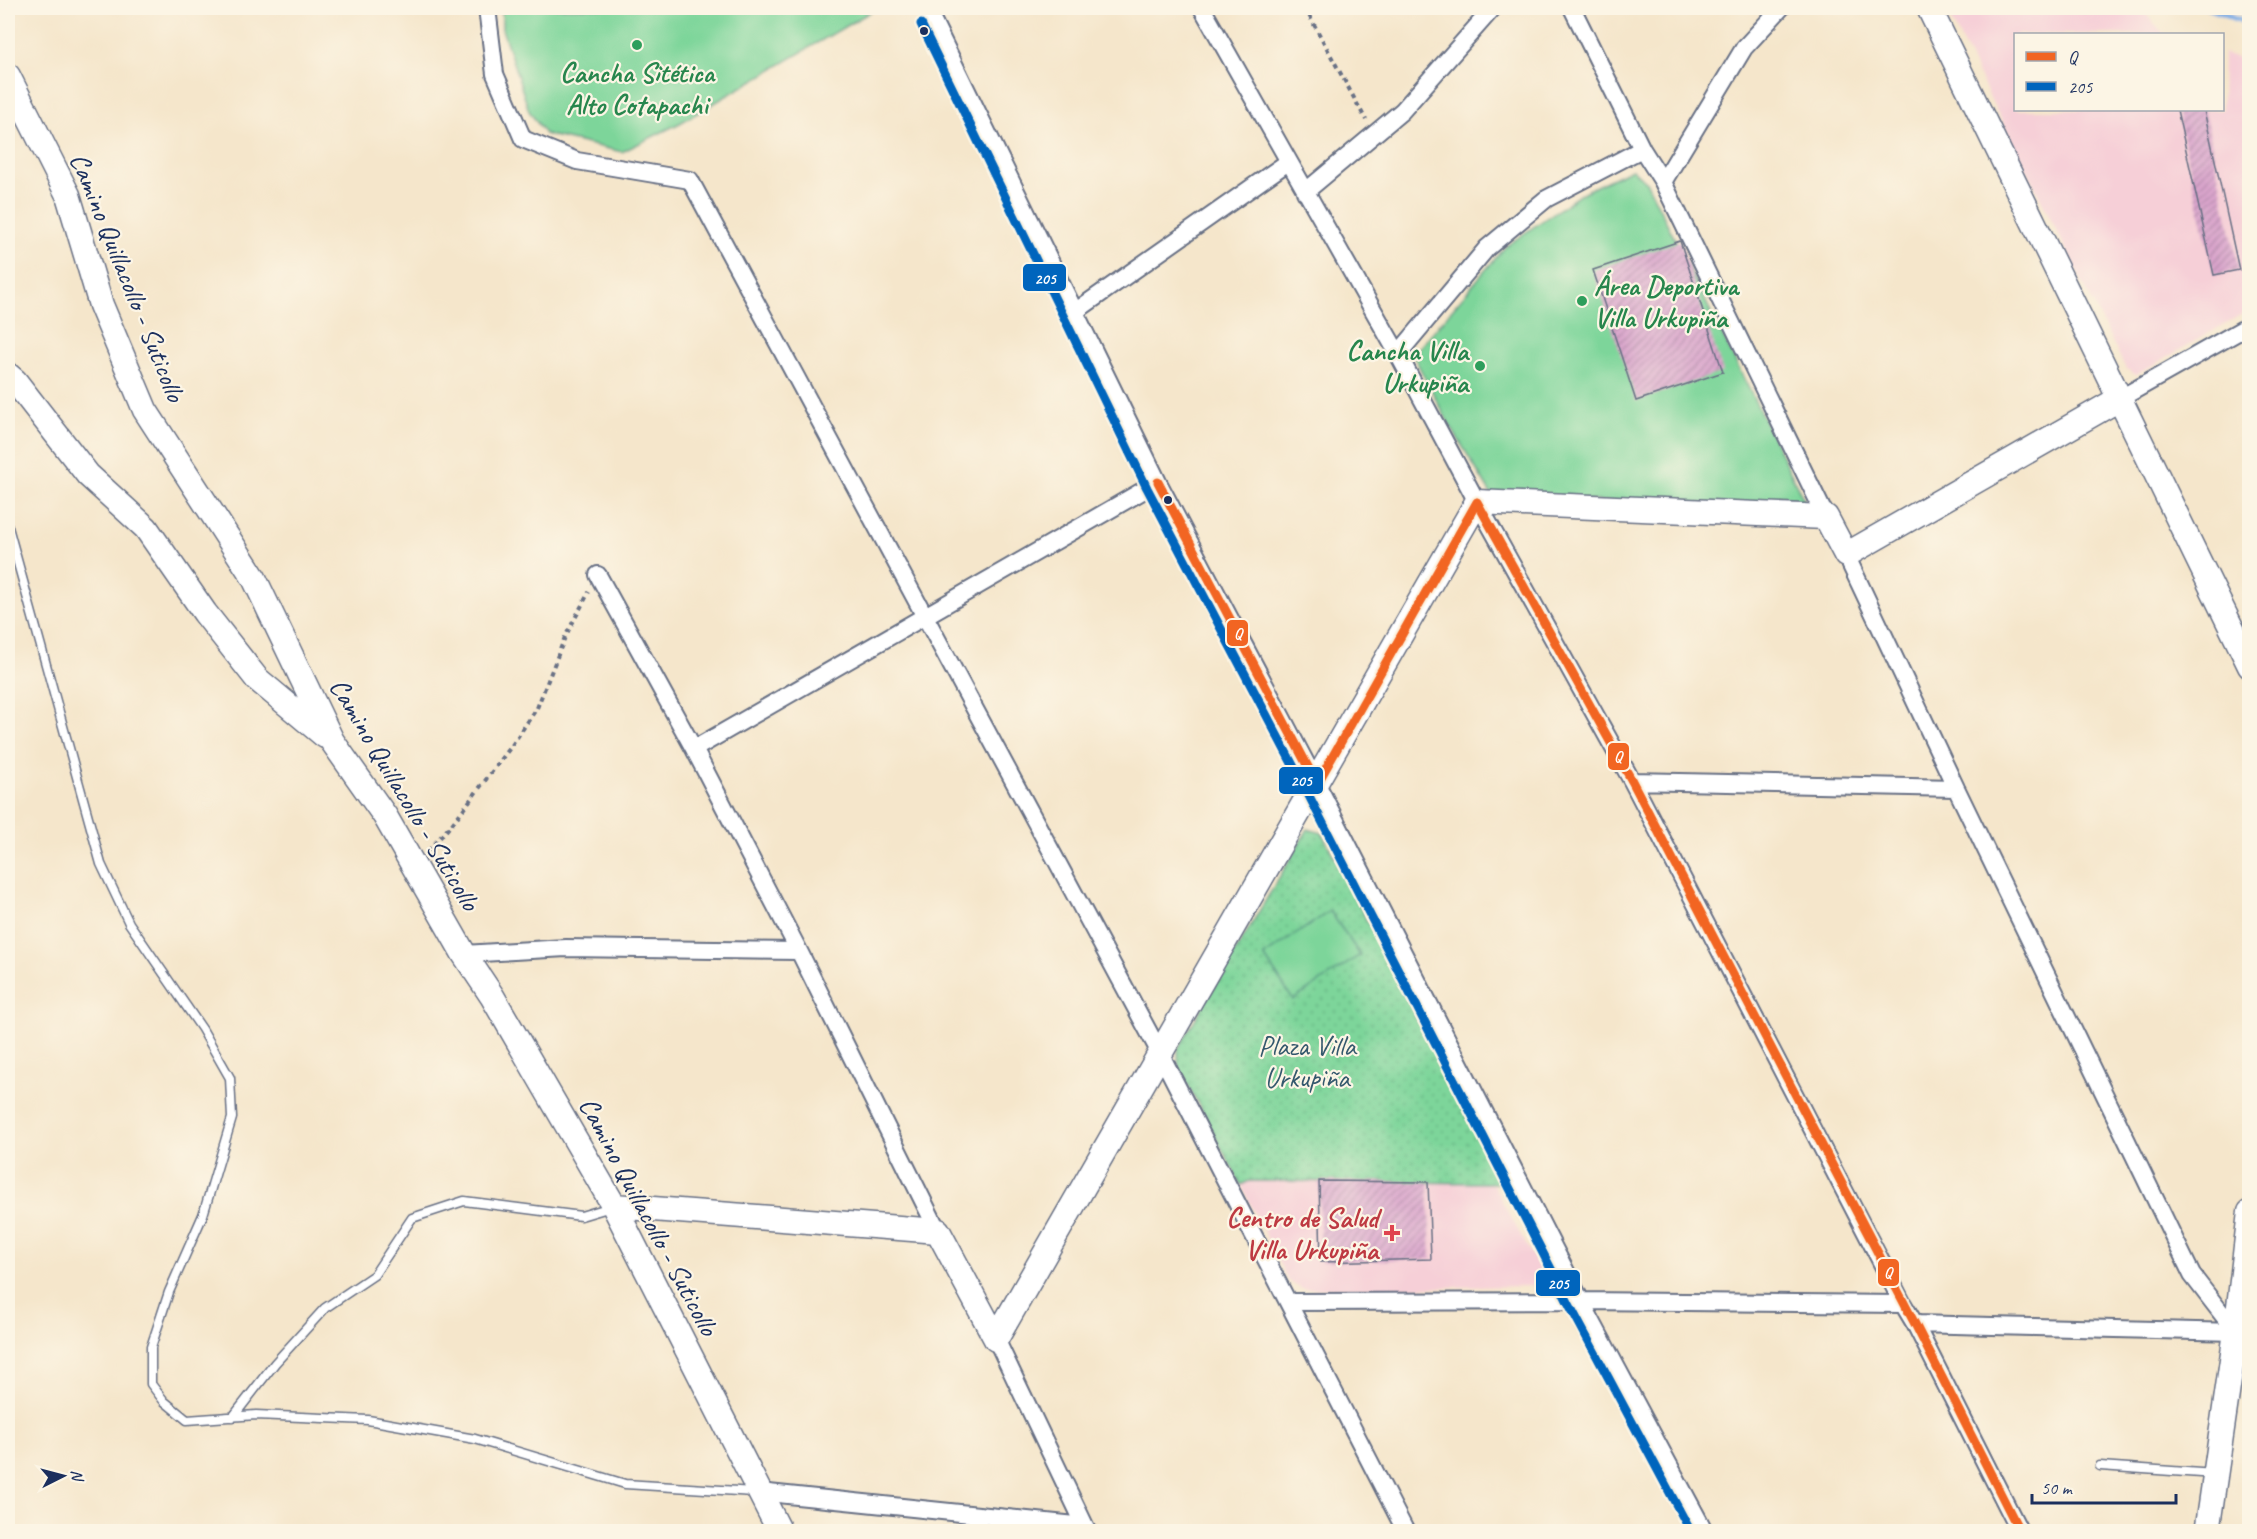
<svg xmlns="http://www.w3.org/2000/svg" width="2257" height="1539" viewBox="0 0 2257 1539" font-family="Caveat,sans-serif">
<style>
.built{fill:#f6cfd7}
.park{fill:url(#park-dots);stroke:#4c827c;stroke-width:1.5}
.pitch{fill:#7dd59a;stroke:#4c827c;stroke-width:1.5}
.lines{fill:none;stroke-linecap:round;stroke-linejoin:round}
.stream{stroke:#7aace6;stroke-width:6}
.building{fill:url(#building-hatch)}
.lane-casing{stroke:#676f84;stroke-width:11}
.street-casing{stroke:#676f84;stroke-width:20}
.secondary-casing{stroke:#676f84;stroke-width:27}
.path{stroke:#676f84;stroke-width:4;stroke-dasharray:4.5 4.5;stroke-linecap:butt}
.lane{stroke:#fff;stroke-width:8}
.street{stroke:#fff;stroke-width:16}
.secondary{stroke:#fff;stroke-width:24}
.bus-1-casing{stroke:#fcf5e5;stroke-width:14}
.bus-2-casing{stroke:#fcf5e5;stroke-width:14}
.bus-1{stroke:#f26522;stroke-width:9}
.bus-2{stroke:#0065bd;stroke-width:9}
.bus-dot{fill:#1b2f5e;stroke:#fcf5e5;stroke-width:2}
.leisure-dot{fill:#2e9e5b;stroke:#fcf5e5;stroke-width:2}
.health-dot{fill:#e0444e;stroke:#fcf5e5;stroke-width:2}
.labels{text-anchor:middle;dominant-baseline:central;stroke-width:4.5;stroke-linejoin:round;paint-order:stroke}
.leisure-label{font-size:28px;font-weight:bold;fill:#27864d;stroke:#fcf5e5}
.street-label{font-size:28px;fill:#1b2f5e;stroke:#fcf5e5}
.park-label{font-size:28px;fill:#34586d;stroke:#fcf5e5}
.health-label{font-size:28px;font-weight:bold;fill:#be3a42;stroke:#fcf5e5;text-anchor:end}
.line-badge{stroke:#fcf5e5;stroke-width:2}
.badge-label{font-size:16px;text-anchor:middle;font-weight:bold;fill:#fff}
</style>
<defs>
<pattern id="park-dots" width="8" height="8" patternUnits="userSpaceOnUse" patternTransform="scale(1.5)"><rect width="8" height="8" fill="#7dd59a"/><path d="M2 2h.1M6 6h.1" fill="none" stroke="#6bb787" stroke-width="1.8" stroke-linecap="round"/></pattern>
<pattern id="building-hatch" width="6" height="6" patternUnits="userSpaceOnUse" patternTransform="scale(1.5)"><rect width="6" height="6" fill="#daa5cc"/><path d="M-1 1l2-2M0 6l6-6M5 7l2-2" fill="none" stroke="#b087a9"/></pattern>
</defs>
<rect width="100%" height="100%" fill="#fcf5e5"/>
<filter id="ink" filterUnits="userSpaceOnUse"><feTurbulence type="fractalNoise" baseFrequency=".0167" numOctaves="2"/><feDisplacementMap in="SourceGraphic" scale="12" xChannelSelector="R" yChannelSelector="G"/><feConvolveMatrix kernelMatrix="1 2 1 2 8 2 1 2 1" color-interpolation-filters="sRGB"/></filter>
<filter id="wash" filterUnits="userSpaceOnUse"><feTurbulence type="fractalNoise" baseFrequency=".008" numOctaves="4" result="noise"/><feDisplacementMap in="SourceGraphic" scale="24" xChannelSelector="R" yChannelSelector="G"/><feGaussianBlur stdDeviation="1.35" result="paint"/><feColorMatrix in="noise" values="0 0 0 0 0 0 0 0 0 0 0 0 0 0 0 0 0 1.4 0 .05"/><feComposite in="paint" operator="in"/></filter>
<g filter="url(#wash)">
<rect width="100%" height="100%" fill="#f5e6cb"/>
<!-- built -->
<path class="built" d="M1945 8H2140L2164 34H2016V110H2222L2223 53 2249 61V310L2136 375 2126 369Z
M1249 1181 1492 1183 1547 1282 1541 1286 1302 1289 1288 1281 1241 1185Z"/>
<!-- park -->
<path class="park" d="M1308 829 1322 833 1501 1183 1249 1181 1241 1185 1178 1066V1048Z"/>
<!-- pitch -->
<path class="pitch" d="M502 8H877L680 123 622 152 545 134 529 111 502 29Z
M1632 169 1647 183 1807 506 1494 499 1449 424 1413 355 1506 246 1584 192Z
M1330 911 1360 955 1293 1000 1264 956Z"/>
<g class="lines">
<!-- stream -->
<path class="stream" d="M2209 8 2243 21 2250 22"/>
</g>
<g id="blocks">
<!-- building -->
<path class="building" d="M2177 110H2204L2239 270 2214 275Z
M1680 241 1723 372 1636 401 1593 270Z
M1319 1181 1428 1182 1431 1259 1321 1262Z"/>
</g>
</g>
<g filter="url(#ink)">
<use href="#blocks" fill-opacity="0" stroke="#676f84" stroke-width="1.5"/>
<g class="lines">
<defs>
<path id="lane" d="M8 527 101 864 129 923 202 1029 230 1078 232 1118 203 1215 169 1292 151 1347V1384L164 1401 187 1420 256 1415 368 1420 475 1439 625 1484 754 1492
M233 1417 275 1363 325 1308 374 1275 412 1218 464 1201 581 1216 611 1207
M2100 1466 2215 1474"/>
<path id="street" d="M487 8 495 74 523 139 577 161 690 180 1160 1053 1406 1532
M928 8 932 19 1158 482 1317 784 1581 1301 1705 1532
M1202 8 1398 354 1477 502 1632 781 1903 1304 1915 1324 2020 1532
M1572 8 1642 149 1663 182 1826 517
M1663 182 1744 48 1781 8
M1305 192 1402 111 1493 8
M1076 311 1288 162
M1398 354 1487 248 1546 199 1642 149
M2119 399 2250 325
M1846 555 1956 788 2192 1275 2236 1332
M598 575 694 749 799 951 938 1231
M694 749 1158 482
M1632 781 1956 788
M464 954 566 948 799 951
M1289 1302 1581 1301 1903 1304
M1915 1324 2236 1332
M996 1339 1088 1532
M759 1492 1085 1526"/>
<path id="secondary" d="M1929 8 2250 666
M8 76 68 195 101 305 145 410 254 578 332 741 385 816 464 954 492 996 614 1206 780 1532
M8 375 15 381 88 475 146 528 205 613 257 679 325 736
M614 1206 938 1231 996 1339
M996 1339C1156 1060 1318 782 1477 502L1826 517 1846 555 2119 399
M2207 1532 2236 1332 2250 1212"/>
</defs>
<!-- lane casing -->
<use href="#lane" class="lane-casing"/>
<!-- street casing -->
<use href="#street" class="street-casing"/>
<!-- secondary casing -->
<use href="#secondary" class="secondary-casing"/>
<!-- path -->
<path class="path" d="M1305 8 1366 120
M428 851 452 824 510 748 537 708 565 637 589 592"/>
<!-- lane -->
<use href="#lane" class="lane"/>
<!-- street -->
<use href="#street" class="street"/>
<!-- secondary -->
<use href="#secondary" class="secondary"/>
<defs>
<path id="bus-1" d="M1158 482 1317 784
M1477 502 1632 781 1915 1324 2020 1532
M1317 784 1477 502"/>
<path id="bus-2" d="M921 24 1147 488 1306 790 1570 1306 1691 1532"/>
</defs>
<!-- bus-1 casing -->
<use href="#bus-1" class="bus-1-casing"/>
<!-- bus-2 casing -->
<use href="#bus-2" class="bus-2-casing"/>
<!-- bus-1 -->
<use href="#bus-1" class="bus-1"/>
<!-- bus-2 -->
<use href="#bus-2" class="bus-2"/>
</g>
</g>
<!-- markers -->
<g class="bus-dot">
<circle cx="924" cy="31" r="5"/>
<circle cx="1168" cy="500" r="5"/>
</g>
<g class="leisure-dot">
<circle cx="637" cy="45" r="6"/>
<circle cx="1582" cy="301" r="6"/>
<circle cx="1480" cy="366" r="6"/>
</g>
<path class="health-dot" d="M1389 1224h6v6h6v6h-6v6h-6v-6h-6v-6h6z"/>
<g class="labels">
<!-- leisure labels -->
<g class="leisure-label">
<text x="637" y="72">Cancha Sitética<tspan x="637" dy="32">Alto Cotapachi</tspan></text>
<text x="1594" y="285" text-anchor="start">Área Deportiva<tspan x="1594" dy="32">Villa Urkupiña</tspan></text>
<text x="1468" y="350" text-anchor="end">Cancha Villa<tspan x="1468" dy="32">Urkupiña</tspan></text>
</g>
<!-- street labels -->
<g class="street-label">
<text transform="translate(128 277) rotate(68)">Camino Quillacollo - Suticollo</text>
<text transform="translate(405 794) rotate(59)">Camino Quillacollo - Suticollo</text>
<text transform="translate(649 1216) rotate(62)">Camino Quillacollo - Suticollo</text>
</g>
<!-- park labels -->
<g class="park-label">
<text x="1307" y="1045">Plaza Villa<tspan x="1307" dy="32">Urkupiña</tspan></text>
</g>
<!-- health labels -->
<g class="health-label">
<text x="1378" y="1217">Centro de Salud<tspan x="1378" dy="32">Villa Urkupiña</tspan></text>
</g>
</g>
<g class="line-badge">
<rect x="1022" y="263" width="45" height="29" rx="6" fill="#0065bd"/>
<rect x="1226" y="619" width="23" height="28" rx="6" fill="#f26522"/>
<rect x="1607" y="742" width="23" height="29" rx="6" fill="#f26522"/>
<rect x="1278" y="766" width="46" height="29" rx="6" fill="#0065bd"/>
<rect x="1877" y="1258" width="23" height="29" rx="6" fill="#f26522"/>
<rect x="1535" y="1269" width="46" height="28" rx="6" fill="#0065bd"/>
</g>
<g class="badge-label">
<text x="1045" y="284">205</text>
<text x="1238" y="639">Q</text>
<text x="1618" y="762">Q</text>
<text x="1301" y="786">205</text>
<text x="1888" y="1278">Q</text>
<text x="1558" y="1289">205</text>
</g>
<!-- margin -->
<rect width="2257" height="1539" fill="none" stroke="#fcf5e5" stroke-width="30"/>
<!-- legend -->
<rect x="2014" y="33" width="210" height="78" fill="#fcf5e5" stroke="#a2a6af" stroke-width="1.5"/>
<rect x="2026" y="52" width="30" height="9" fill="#f26522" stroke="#a2a6af" stroke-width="1.5"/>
<text x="2068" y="63" font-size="18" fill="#1b2f5e">Q</text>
<rect x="2026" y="82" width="30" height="9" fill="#0065bd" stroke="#a2a6af" stroke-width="1.5"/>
<text x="2068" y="93" font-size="18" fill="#1b2f5e">205</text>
<!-- north arrow -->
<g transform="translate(63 1476) rotate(84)" stroke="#fcf5e5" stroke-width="4.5" paint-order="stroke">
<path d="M0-4.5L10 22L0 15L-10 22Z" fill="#1b2f5e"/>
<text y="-9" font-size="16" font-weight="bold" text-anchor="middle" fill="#1b2f5e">N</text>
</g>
<!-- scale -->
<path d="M2032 1494v9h144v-9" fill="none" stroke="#1b2f5e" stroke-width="3"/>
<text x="2041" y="1494" font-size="18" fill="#1b2f5e" stroke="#fcf5e5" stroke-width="4.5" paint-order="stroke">50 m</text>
</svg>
